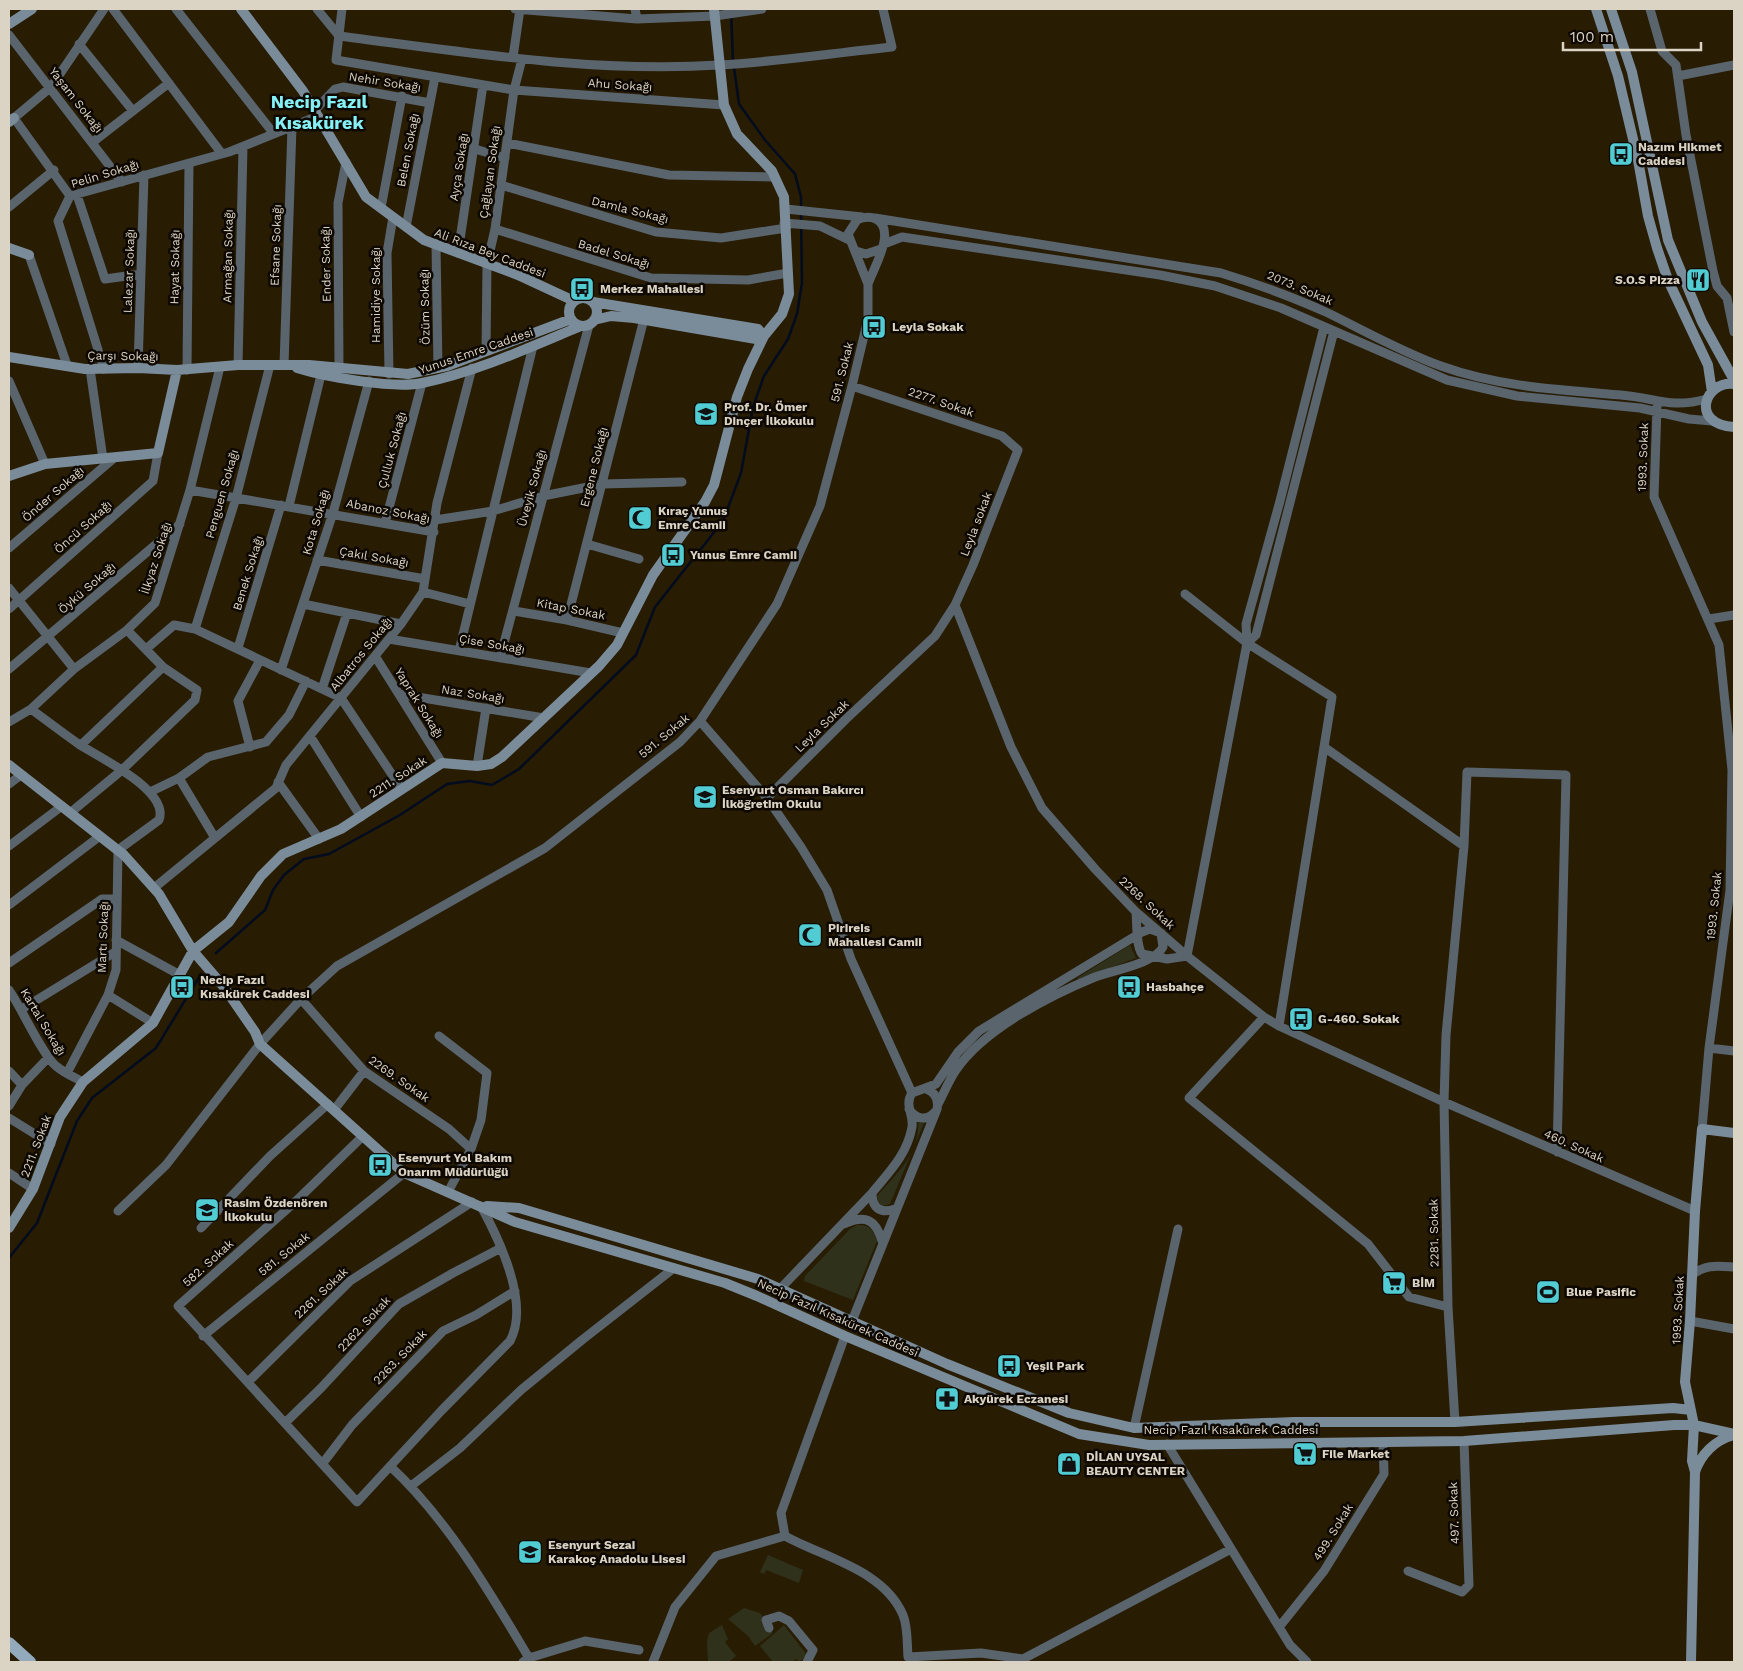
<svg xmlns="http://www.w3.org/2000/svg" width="1743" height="1671" viewBox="0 0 1743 1671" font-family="'Work Sans',sans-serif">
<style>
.green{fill:#2f311b}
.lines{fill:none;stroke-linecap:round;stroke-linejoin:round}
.stream{stroke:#030c1e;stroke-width:2.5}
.street{stroke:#59646d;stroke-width:9}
.secondary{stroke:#7a8c9a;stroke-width:10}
.primary{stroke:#93aabd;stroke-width:12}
.labels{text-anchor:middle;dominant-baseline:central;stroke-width:5;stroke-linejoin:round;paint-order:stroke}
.street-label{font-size:12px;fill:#dbd3c4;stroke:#0d0801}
.poi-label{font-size:12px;font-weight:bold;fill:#dbd3c4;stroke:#0d0801;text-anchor:start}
.district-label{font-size:18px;font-weight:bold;fill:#85f1f7;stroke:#0d0801}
</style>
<rect width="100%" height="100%" fill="#281c03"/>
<!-- green -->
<path class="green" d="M1130 945 1136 958 1078 980 1077 978Z
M918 1122 924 1123 890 1204 882 1206 878 1203 877 1196C896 1174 920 1154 918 1122Z
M857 1225C869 1224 874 1230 877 1241L853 1300 804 1281 805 1276 850 1229Z
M768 1555 803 1570 799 1583 766 1570 764 1574 760 1572Z
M744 1608 760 1613 764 1618 761 1623H765L773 1633 755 1646 748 1636 728 1619Z
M722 1625 728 1639 725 1642 736 1656 729 1662H708L707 1641 709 1633Z
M784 1625 807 1655 799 1662 796 1659 792 1662H773L760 1646Z"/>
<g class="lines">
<!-- stream -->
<path class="stream" d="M731 9 733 62
M734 67 739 104 765 140 795 174 801 197V208
M216 953 265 910 273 890 284 875 304 859 329 854 400 815 447 784 470 781 492 785 519 769 636 655 655 607 723 521 741 473 753 407 764 376 788 339 797 314 802 283 801 213
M9 1258 37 1223 77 1121 92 1098 156 1048 201 974"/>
<!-- street -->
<path class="street" d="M113 9 222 154
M176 9 274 134
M317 9 339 36C464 52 592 73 719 65 776 62 834 53 892 47L883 9
M342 9 336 60 514 90 724 105
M515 9 637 19 715 16 762 9
M635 9 637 19
M1650 9 1662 51 1676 65 1686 135 1713 271 1717 286 1727 298 1734 332
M9 35 122 182
M79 44 133 111
M513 57 520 9
M1678 76 1734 65
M315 110 335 89 343 87 430 103
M93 142 169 83
M507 143 669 175 775 177
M475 149 505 158
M501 185 656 232 721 238 786 228
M77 195 105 279 141 274
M70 196 14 118 51 87 104 9
M9 207 54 170
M381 208 402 96
M786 209 862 217
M875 218 1221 273C1257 284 1293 297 1328 313 1365 331 1402 352 1441 366 1499 387 1561 390 1621 395 1657 398 1669 409 1707 399
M784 223 820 226 849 240
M406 227 435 77
M495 229 651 278 748 280 788 273
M884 244 902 237 1160 275 1215 286 1281 308 1447 380 1517 396 1640 408 1689 419 1712 421
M436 245 438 368
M856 251 866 254 881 249
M458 253 483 85
M29 255 67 365
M486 350 487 264 495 229 514 90 522 59
M238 365 243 147
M284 365 292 127
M339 366 338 203 346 162
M138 368 144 175
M90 369 103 459
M104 369 58 221 70 196 229 152 318 116
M187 370 189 163
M389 374 387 253 393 217
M9 381 45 464
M1657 407 1654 497 1719 645 1732 770 1730 890 1709 1048 1702 1129
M190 490 434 532
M289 506 321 375
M435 520 493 511 543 496 603 484 682 482
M385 523 422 383
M587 544 639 559
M9 548 114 458
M317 560 425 579
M9 588 74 669
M423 592 470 604
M1185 594 1247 643 1332 697 1324 747
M303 604 401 624
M955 605 1011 747 1042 808 1096 870 1136 912 1187 956 1264 1017 1279 1026 1444 1102 1695 1211
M9 609 153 481 158 453
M514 611 567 620 623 633
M1709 619 1734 615
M567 620 644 319
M195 629 236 498 270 365
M389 639 591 673
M1247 643 1256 635 1334 331
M238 648 281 505
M146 649 174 625 195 629 341 698 401 788
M459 651 533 346
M375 656 442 763
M500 658 589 325
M9 669 180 524
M281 670 333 513 369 381
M322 689 347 613
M399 694 544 718
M31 709C47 721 63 733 80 745 99 757 170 791 159 820L118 850 116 970 108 995 67 1073
M700 721 767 798 801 847 827 890 851 959 912 1093
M9 722 31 709 74 669 127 630 155 603 190 490 220 367
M310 736 361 817
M81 745 163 667
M250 747 238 701 260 660
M477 766 486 708
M278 782 319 839
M9 784 21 775
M150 792 179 778
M767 798 846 719 935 636 955 605 973 565 1018 450 1002 436 852 386
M70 813 122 770 195 700 197 690 163 667 127 630
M215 838 179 778 208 757 266 742 289 715 306 681
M9 846 62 806
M1464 846 1467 772 1566 775 1557 1152
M154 888 276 788 286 765 401 624 423 592 437 503 472 368
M9 905 100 836
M1136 912C1137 924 1136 946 1142 954L1167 959 1187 956
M116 940 180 975
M1187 956 1247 643 1246 624 1280 501 1324 327
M9 963 102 899H116
M9 990C21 1007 43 1056 56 1066 64 1073 74 1077 83 1082
M108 995 153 1023
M301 999 364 1071 449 1129 471 1149
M22 1009 115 952
M1264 1017 1189 1098 1368 1244 1409 1297 1448 1307
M1279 1026 1324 747 1464 846 1446 1035 1444 1102 1448 1307 1455 1422
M439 1036 487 1073 481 1120 471 1149 448 1192
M1709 1048 1734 1051
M9 1071 22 1085
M9 1106 22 1085 48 1058
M909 1109C916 1120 927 1121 935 1112
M334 1110 364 1071
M9 1118 51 1144
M363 1136 294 1203 178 1306 357 1502 442 1410 510 1341C530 1304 500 1241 481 1206
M9 1173 33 1189
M895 1209C880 1214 872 1208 872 1193 889 1172 907 1155 912 1127 914 1115 904 1105 912 1093L936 1084 958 1052 979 1031 1142 932 1150 929 1161 933 1163 947C1154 964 1113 970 1095 977 1049 996 984 1029 956 1070 949 1080 944 1093 938 1104
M118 1211 166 1165 260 1044 301 999 337 966 545 848 680 742 700 721 777 604 820 506 852 386 868 319V284L848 234 857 220C863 217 869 216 876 219 897 230 874 267 868 284
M844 1224C866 1214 876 1220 882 1241
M201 1228 270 1156 328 1104
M1692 1275C1705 1264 1718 1266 1734 1267
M780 1289 872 1193
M852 1321 937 1109C939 1099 935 1092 926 1089
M1690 1321 1734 1329
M203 1336 404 1173
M845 1336 781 1513 785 1536C825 1558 884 1570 903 1615 908 1627 907 1644 908 1657L981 1653 1023 1659 1025 1662
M248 1382 350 1281 472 1202
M286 1422 321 1388 399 1304 453 1273 501 1248
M1134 1428 1178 1229
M1167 1444 1290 1645 1307 1662
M323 1463 352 1425 443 1331 476 1315 515 1291
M390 1466C448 1520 489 1591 529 1658
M411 1486 460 1448 521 1390 582 1340 674 1268
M1408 1571 1462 1592 1469 1585 1464 1441
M1280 1626 1324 1571 1384 1474 1383 1442
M769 1628 766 1620 779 1616 789 1621 813 1650 807 1662
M1023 1659 1231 1549
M523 1662 529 1658 585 1641 639 1650
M653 1662 675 1607 716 1556 785 1536"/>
<!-- secondary -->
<path class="secondary" d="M241 9 303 91 366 197 424 240 518 275 574 301
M1596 9 1618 76 1638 160 1648 216 1657 248 1668 280 1708 365 1712 392
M1611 9 1632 72 1668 240 1702 322 1734 380
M9 24 32 9
M9 122 14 118
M9 248 29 255
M569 312a14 14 0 1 1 28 0a14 14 0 1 1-28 0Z
M593 302 758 329 764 336
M594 320 611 316 634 318 756 339 764 336
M9 357 85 369 138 368 177 370 238 365H309L408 374 447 366 571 319
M297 368C326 377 394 389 422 383 474 373 533 346 581 326
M1734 384C1705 380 1689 424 1734 427
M9 476 45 464 158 453 177 370
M9 765 124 855 159 894 193 951 224 987 255 1032 260 1044 404 1173 515 1222 725 1283 757 1296 845 1336 1079 1434 1149 1445 1464 1441 1674 1425H1694L1734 1434
M1734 1133 1702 1129 1695 1211 1690 1321 1685 1382 1694 1425 1692 1461 1695 1472C1701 1454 1715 1440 1734 1435
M487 1206 519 1208 758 1279 947 1364 1069 1413 1134 1428 1294 1422H1455L1673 1408 1691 1410
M9 1228 33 1189 60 1117 83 1082 153 1023 193 951 229 922 261 876 283 854 341 829 442 763 477 766 491 764 502 757 599 666 617 645 653 575 705 502 714 485 737 397 748 369 764 336 782 314 789 294 784 197 772 171 737 134 724 105 714 9
M1691 1662 1695 1472"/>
<!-- primary -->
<path class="primary" d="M9 1643 30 1662"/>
</g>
<!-- icons -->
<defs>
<symbol id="bus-square" viewBox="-11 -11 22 22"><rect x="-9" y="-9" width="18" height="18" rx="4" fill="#51ccd3" stroke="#0d0801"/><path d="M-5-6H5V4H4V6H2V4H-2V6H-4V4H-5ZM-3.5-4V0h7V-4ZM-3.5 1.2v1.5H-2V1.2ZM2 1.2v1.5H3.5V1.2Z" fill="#111"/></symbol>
<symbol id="restaurant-square" viewBox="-11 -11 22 22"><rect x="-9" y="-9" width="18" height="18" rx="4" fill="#51ccd3" stroke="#0d0801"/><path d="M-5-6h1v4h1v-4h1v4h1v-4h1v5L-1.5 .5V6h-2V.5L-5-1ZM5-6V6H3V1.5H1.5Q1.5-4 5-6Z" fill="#111"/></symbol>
<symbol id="school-square" viewBox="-11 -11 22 22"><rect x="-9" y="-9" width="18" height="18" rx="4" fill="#51ccd3" stroke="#0d0801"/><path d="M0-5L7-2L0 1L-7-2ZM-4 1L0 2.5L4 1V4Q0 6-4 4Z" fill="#111"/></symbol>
<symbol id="mosque-square" viewBox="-11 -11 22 22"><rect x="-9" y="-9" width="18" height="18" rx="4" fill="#51ccd3" stroke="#0d0801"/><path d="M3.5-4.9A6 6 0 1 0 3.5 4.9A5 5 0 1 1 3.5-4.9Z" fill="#111"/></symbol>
<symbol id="supermarket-square" viewBox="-11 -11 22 22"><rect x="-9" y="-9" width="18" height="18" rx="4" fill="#51ccd3" stroke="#0d0801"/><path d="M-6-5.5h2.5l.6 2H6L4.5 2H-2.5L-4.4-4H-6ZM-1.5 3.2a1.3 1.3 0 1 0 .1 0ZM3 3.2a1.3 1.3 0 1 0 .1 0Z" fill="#111"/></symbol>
<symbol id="stadium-square" viewBox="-11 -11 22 22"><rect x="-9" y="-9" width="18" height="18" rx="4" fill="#51ccd3" stroke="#0d0801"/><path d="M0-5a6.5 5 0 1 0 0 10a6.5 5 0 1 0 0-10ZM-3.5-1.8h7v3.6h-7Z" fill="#111"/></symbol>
<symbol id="pharmacy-square" viewBox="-11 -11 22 22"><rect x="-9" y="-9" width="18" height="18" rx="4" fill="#51ccd3" stroke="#0d0801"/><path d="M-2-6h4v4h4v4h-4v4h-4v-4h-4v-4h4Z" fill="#111"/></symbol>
<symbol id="shop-square" viewBox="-11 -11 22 22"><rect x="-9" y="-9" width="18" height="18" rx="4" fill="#51ccd3" stroke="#0d0801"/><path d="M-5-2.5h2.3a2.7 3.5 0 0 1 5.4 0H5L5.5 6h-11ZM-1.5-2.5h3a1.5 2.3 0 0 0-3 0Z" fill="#111"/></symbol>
</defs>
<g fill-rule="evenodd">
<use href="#bus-square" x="1607" y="140" width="28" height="28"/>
<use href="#restaurant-square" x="1684" y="266" width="28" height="28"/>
<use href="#bus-square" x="568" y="275" width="28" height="28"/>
<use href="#bus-square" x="860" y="313" width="28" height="28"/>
<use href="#school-square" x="692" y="400" width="28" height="28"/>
<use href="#mosque-square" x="626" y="504" width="28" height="28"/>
<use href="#bus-square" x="659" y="541" width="28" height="28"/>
<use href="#school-square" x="691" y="783" width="28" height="28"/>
<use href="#mosque-square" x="796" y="921" width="28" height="28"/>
<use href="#bus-square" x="168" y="973" width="28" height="28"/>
<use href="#bus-square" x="1115" y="973" width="28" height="28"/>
<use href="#bus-square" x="1287" y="1005" width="28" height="28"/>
<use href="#bus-square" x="366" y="1151" width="28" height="28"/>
<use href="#school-square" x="193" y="1196" width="28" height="28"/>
<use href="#supermarket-square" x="1380" y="1269" width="28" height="28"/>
<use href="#stadium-square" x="1534" y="1278" width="28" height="28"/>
<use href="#bus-square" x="995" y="1352" width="28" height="28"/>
<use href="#pharmacy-square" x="933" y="1385" width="28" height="28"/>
<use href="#supermarket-square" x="1291" y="1440" width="28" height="28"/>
<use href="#shop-square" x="1055" y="1450" width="28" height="28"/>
<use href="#school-square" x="516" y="1538" width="28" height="28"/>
</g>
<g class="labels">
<!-- street labels -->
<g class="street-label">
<text transform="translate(385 82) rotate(9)">Nehir Sokağı</text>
<text transform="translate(620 85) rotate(4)">Ahu Sokağı</text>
<text transform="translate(76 100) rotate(52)">Yaşam Sokağı</text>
<text transform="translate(408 150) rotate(-79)">Belen Sokağı</text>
<text transform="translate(459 167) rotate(-81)">Ayça Sokağı</text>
<text transform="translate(490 172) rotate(-82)">Çağlayan Sokağı</text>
<text transform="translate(105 174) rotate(-17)">Pelin Sokağı</text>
<text transform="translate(630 210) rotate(14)">Damla Sokağı</text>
<text transform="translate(276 245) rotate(-88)">Efsane Sokağı</text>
<text transform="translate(490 253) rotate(21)">Ali Rıza Bey Caddesi</text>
<text transform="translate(614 254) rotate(17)">Badel Sokağı</text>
<text transform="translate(228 256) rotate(-89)">Armağan Sokağı</text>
<text transform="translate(326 264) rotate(-91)">Ender Sokağı</text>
<text transform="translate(175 267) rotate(-89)">Hayat Sokağı</text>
<text transform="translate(129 271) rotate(-88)">Lalezar Sokağı</text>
<text transform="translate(1300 288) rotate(23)">2073. Sokak</text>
<text transform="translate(376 295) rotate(-90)">Hamidiye Sokağı</text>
<text transform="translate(425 307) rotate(-91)">Özüm Sokağı</text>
<text transform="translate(476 351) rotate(-19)">Yunus Emre Caddesi</text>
<text transform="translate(123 356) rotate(1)">Çarşı Sokağı</text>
<text transform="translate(842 372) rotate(-76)">591. Sokak</text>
<text transform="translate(941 402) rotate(19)">2277. Sokak</text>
<text transform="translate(392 450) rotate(-75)">Çulluk Sokağı</text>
<text transform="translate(1643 457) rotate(-88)">1993. Sokak</text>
<text transform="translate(594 467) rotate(-76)">Ergene Sokağı</text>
<text transform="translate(532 488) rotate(-75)">Üveyik Sokağı</text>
<text transform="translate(53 494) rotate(-41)">Önder Sokağı</text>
<text transform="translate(222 494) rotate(-74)">Penguen Sokağı</text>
<text transform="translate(388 511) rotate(11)">Abanoz Sokağı</text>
<text transform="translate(316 522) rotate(-73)">Kota Sokağı</text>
<text transform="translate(976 524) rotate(-69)">Leyla sokak</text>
<text transform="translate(83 527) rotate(-42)">Öncü Sokağı</text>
<text transform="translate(374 557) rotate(10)">Çakıl Sokağı</text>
<text transform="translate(156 558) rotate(-72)">İlkyaz Sokağı</text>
<text transform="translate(248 573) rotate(-73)">Benek Sokağı</text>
<text transform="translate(87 588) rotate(-41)">Öykü Sokağı</text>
<text transform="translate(571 609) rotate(11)">Kitap Sokak</text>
<text transform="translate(492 644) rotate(10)">Çise Sokağı</text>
<text transform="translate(361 654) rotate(-51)">Albatros Sokağı</text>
<text transform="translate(473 694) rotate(9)">Naz Sokağı</text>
<text transform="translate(419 703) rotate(58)">Yaprak Sokağı</text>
<text transform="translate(822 726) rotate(-44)">Leyla Sokak</text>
<text transform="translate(664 736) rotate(-40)">591. Sokak</text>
<text transform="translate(398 777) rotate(-33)">2211. Sokak</text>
<text transform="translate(1147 903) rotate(43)">2268. Sokak</text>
<text transform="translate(1714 906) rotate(-84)">1993. Sokak</text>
<text transform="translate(103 937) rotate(-88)">Martı Sokağı</text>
<text transform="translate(43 1022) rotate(59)">Kartal Sokağı</text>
<text transform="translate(399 1079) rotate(35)">2269. Sokak</text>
<text transform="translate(36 1146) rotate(-69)">2211. Sokak</text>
<text transform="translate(1574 1146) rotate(24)">460. Sokak</text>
<text transform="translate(1434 1233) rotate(-91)">2281. Sokak</text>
<text transform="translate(284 1254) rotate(-39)">581. Sokak</text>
<text transform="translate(208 1263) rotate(-42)">582. Sokak</text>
<text transform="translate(321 1293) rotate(-43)">2261. Sokak</text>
<text transform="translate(1678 1310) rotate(-87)">1993. Sokak</text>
<text transform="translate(838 1318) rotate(24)">Necip Fazıl Kısakürek Caddesi</text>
<text transform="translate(364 1324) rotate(-47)">2262. Sokak</text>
<text transform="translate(400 1357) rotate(-46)">2263. Sokak</text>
<text x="1231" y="1430">Necip Fazıl Kısakürek Caddesi</text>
<text transform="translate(1454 1513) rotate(-92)">497. Sokak</text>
<text transform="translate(1333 1532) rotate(-58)">499. Sokak</text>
</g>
<!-- poi labels -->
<g class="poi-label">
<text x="1638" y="147">Nazım Hikmet<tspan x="1638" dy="14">Caddesi</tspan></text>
<text x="1680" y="280" text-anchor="end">S.O.S Pizza</text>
<text x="600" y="289">Merkez Mahallesi</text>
<text x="892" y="327">Leyla Sokak</text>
<text x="724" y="407">Prof. Dr. Ömer<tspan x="724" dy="14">Dinçer İlkokulu</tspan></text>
<text x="658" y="511">Kıraç Yunus<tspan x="658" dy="14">Emre Camii</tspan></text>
<text x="690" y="555">Yunus Emre Camii</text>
<text x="722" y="790">Esenyurt Osman Bakırcı<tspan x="722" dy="14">İlköğretim Okulu</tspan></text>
<text x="828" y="928">Pirireis<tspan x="828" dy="14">Mahallesi Camii</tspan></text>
<text x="200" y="980">Necip Fazıl<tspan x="200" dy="14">Kısakürek Caddesi</tspan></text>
<text x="1146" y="987">Hasbahçe</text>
<text x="1318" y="1019">G-460. Sokak</text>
<text x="398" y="1158">Esenyurt Yol Bakım<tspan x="398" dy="14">Onarım Müdürlüğü</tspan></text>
<text x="224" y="1203">Rasim Özdenören<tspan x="224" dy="14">İlkokulu</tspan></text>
<text x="1412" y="1283">BİM</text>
<text x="1566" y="1292">Blue Pasific</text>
<text x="1026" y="1366">Yeşil Park</text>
<text x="964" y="1399">Akyürek Eczanesi</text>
<text x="1322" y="1454">File Market</text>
<text x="1086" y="1457">DİLAN UYSAL<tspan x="1086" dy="14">BEAUTY CENTER</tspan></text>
<text x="548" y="1545">Esenyurt Sezai<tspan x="548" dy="14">Karakoç Anadolu Lisesi</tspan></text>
</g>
<!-- district labels -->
<g class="district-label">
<text x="319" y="101">Necip Fazıl<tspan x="319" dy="21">Kısakürek</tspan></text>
</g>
</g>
<!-- border -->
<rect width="1743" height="1671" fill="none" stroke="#dbd3c4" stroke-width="20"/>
<!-- scale -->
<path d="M1563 42v8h138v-8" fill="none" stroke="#dbd3c4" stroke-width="2.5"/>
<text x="1570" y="42" font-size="15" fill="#dbd3c4" stroke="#0d0801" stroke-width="4" paint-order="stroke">100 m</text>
</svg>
